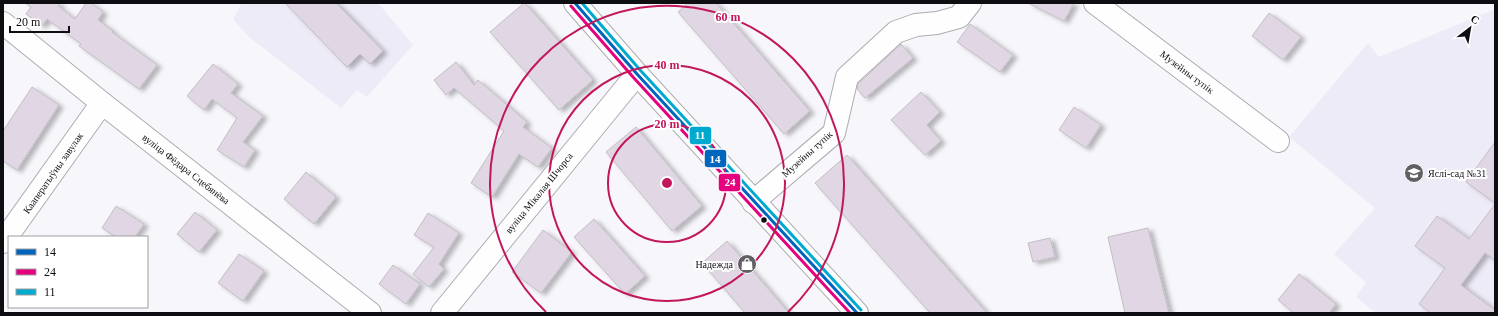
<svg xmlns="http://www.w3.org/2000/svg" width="1498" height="316" viewBox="0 0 1498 316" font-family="Georgia,serif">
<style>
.built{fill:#eeebf8}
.building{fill:#e0d6e4;stroke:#c1bfc3;filter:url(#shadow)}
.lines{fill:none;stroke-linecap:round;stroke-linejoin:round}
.minor-casing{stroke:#adacb1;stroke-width:24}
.tertiary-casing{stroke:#adacb1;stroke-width:24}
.minor{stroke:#fefefe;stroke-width:22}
.tertiary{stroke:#fefefe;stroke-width:22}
.bus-1-casing{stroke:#fff;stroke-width:6}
.bus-2-casing{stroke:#fff;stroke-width:6}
.bus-3-casing{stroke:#fff;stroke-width:6}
.bus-1{stroke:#0065bd;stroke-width:3}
.bus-2{stroke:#e5007d;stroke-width:3}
.bus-3{stroke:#00a9ce;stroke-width:3}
.ring{fill:none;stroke:#c2185b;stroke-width:2}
.bus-dot{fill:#0e0d12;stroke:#fff;stroke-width:1.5}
.labels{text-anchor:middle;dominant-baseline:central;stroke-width:4;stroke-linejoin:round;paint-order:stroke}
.street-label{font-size:10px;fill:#0e0d12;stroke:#fff}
.poi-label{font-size:10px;fill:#0e0d12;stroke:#fff;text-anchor:start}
.centre{fill:#c2185b;stroke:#fff;stroke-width:2}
.ring-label{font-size:12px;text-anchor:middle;font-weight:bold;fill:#c2185b;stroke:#fff;stroke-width:4;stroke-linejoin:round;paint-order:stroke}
.line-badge{stroke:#fff;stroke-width:1.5}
.badge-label{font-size:11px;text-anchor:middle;font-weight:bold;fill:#fff}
</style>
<defs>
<filter id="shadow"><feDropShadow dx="4.5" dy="2.5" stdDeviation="2" flood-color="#0004"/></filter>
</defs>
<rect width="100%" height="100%" fill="#f7f6fb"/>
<!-- built -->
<path class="built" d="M242 3H378L413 45 367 97 357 90 341 108 249 37 233 19Z
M1495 9V313H1376L1356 297 1366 283 1334 254 1375 208 1289 137 1368 43 1379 57Z"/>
<!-- building -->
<path class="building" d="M25 3H60L58 6 75 19 86 3H91L103 12 98 20 113 31 112 32 157 65 139 89 79 46 81 44 47 19 42 26 26 14 31 7Z
M285 3H336L383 51 370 64 360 54 347 67Z
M524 3H525L593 80 559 110 490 32Z
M688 3H716L810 111 784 134 678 12Z
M1028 3H1074L1064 21Z
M1269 13 1301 37 1283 60 1252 36Z
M970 24 1013 55 1000 72 957 42Z
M901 44 913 58 865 98 857 89 858 84Z
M456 62 474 85 478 80 527 122 523 127 552 148 538 167 519 154 492 197 471 183 504 131 454 88 446 95 434 80Z
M213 64 238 84 231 93 263 116 243 142 255 150 244 167 217 150 237 118 212 99 204 110 187 96Z
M32 87 59 105 17 170 3 161V131Z
M921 92 940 112 927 125 941 141 925 155 891 120Z
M1074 107 1101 125 1086 148 1059 130Z
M636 127 702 206 672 231 606 152Z
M1495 142V203L1466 182Z
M847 155 987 313H930L815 183Z
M306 172 336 197 314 224 284 199Z
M1495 204V260L1485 253 1461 285 1495 310V313H1431L1419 304 1445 268 1415 246 1437 216 1469 239Z
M116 206 144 224 135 237H116L102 228Z
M195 212 217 230 199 252 177 234Z
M428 213 459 233 439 264 444 269 429 287 413 274 434 247 414 235Z
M594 219 645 276 625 294 574 237Z
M1148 228 1169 313H1125L1108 237Z
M543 230 572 252 541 293 512 272Z
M1050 238 1055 257 1033 262 1028 243Z
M727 241 789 313H745L702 263Z
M239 254 264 271 243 301 218 283Z
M393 265 420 284 406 304 379 284Z
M1299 274 1336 304 1329 313H1294L1278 300Z"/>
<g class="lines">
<defs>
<path id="minor" d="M1095 3 1278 141
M3 23 102 103 370 313
M753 202 834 133 847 77 896 32 916 25 937 23 959 17 970 3
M3 242 102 103
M442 313 637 74"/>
<path id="tertiary" d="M575 3 637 74 857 313"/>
</defs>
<!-- minor casing -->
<use href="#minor" class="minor-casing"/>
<!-- tertiary casing -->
<use href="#tertiary" class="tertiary-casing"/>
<!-- minor -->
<use href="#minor" class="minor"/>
<!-- tertiary -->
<use href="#tertiary" class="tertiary"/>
<defs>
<path id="bus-1" d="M575 3 637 74 857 313"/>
<path id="bus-2" d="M571 6 633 77 850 313"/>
<path id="bus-3" d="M582 3 641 71 861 310"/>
</defs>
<!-- bus-1 casing -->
<use href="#bus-1" class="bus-1-casing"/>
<!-- bus-2 casing -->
<use href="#bus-2" class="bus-2-casing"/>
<!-- bus-3 casing -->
<use href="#bus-3" class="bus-3-casing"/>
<!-- bus-1 -->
<use href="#bus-1" class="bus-1"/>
<!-- bus-2 -->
<use href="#bus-2" class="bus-2"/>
<!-- bus-3 -->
<use href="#bus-3" class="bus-3"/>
</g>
<!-- distance rings -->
<g class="ring">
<circle cx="667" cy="183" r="59"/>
<circle cx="667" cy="183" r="118"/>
<path d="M546 312A177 177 0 1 1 788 312"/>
</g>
<!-- icons -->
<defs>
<symbol id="school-disc" viewBox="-11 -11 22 22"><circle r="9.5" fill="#605f64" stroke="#fff"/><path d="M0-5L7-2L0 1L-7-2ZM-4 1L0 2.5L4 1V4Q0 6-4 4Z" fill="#fff"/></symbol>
<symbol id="shop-disc" viewBox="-11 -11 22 22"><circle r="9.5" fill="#605f64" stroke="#fff"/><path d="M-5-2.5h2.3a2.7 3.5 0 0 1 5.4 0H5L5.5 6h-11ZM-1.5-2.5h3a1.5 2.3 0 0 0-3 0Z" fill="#fff"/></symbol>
</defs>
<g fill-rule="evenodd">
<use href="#school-disc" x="1403" y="162" width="22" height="22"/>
<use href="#shop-disc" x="736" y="253" width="22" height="22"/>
</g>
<!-- markers -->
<circle class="bus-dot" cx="764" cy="220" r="3.5"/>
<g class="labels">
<!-- street labels -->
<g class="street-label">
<text transform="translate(1187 72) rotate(37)">Музейны тупік</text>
<text transform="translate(807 154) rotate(-42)">Музейны тупік</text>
<text transform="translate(186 169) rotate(38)">вуліца Фёдара Сцебянёва</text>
<text transform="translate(53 173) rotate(-55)">Кааператыўны завулак</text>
<text transform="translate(539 193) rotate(-51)">вуліца Мікалая Шчорса</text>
</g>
<!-- poi labels -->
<g class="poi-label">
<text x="1428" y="173">Яслі-сад №31</text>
<text x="733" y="264" text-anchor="end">Надежда</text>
</g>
</g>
<circle cx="667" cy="183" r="6" class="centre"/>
<g class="ring-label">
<text x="728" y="21">60 m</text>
<text x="667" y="69">40 m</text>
<text x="667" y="128">20 m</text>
</g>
<g class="line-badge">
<rect x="689" y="126" width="23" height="19" rx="4" fill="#00a9ce"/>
<rect x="704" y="149" width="23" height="19" rx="4" fill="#0065bd"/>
<rect x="718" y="173" width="23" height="19" rx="4" fill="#e5007d"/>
</g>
<g class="badge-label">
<text x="700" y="139">11</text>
<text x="715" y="163">14</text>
<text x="730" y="186">24</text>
</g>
<!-- border -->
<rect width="1498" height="316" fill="none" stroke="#0e0d12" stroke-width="8"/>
<!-- legend -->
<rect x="8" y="236" width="140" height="72" fill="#ffffff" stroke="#9f9ea0"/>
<rect x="16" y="249" width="20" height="6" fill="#0065bd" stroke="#9f9ea0"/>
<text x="44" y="256" font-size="12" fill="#0e0d12">14</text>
<rect x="16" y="269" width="20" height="6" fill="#e5007d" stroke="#9f9ea0"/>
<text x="44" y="276" font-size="12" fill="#0e0d12">24</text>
<rect x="16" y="289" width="20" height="6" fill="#00a9ce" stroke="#9f9ea0"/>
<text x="44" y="296" font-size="12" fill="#0e0d12">11</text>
<!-- north arrow -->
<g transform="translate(1470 28) rotate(31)" stroke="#ffffff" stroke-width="3" paint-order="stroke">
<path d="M0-3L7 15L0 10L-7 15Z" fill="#0e0d12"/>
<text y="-6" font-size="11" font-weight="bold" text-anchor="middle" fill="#0e0d12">С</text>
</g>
<!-- scale -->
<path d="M10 26v6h59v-6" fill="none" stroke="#0e0d12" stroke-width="2"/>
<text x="16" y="26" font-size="12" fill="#0e0d12" stroke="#ffffff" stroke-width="3" paint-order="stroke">20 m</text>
</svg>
